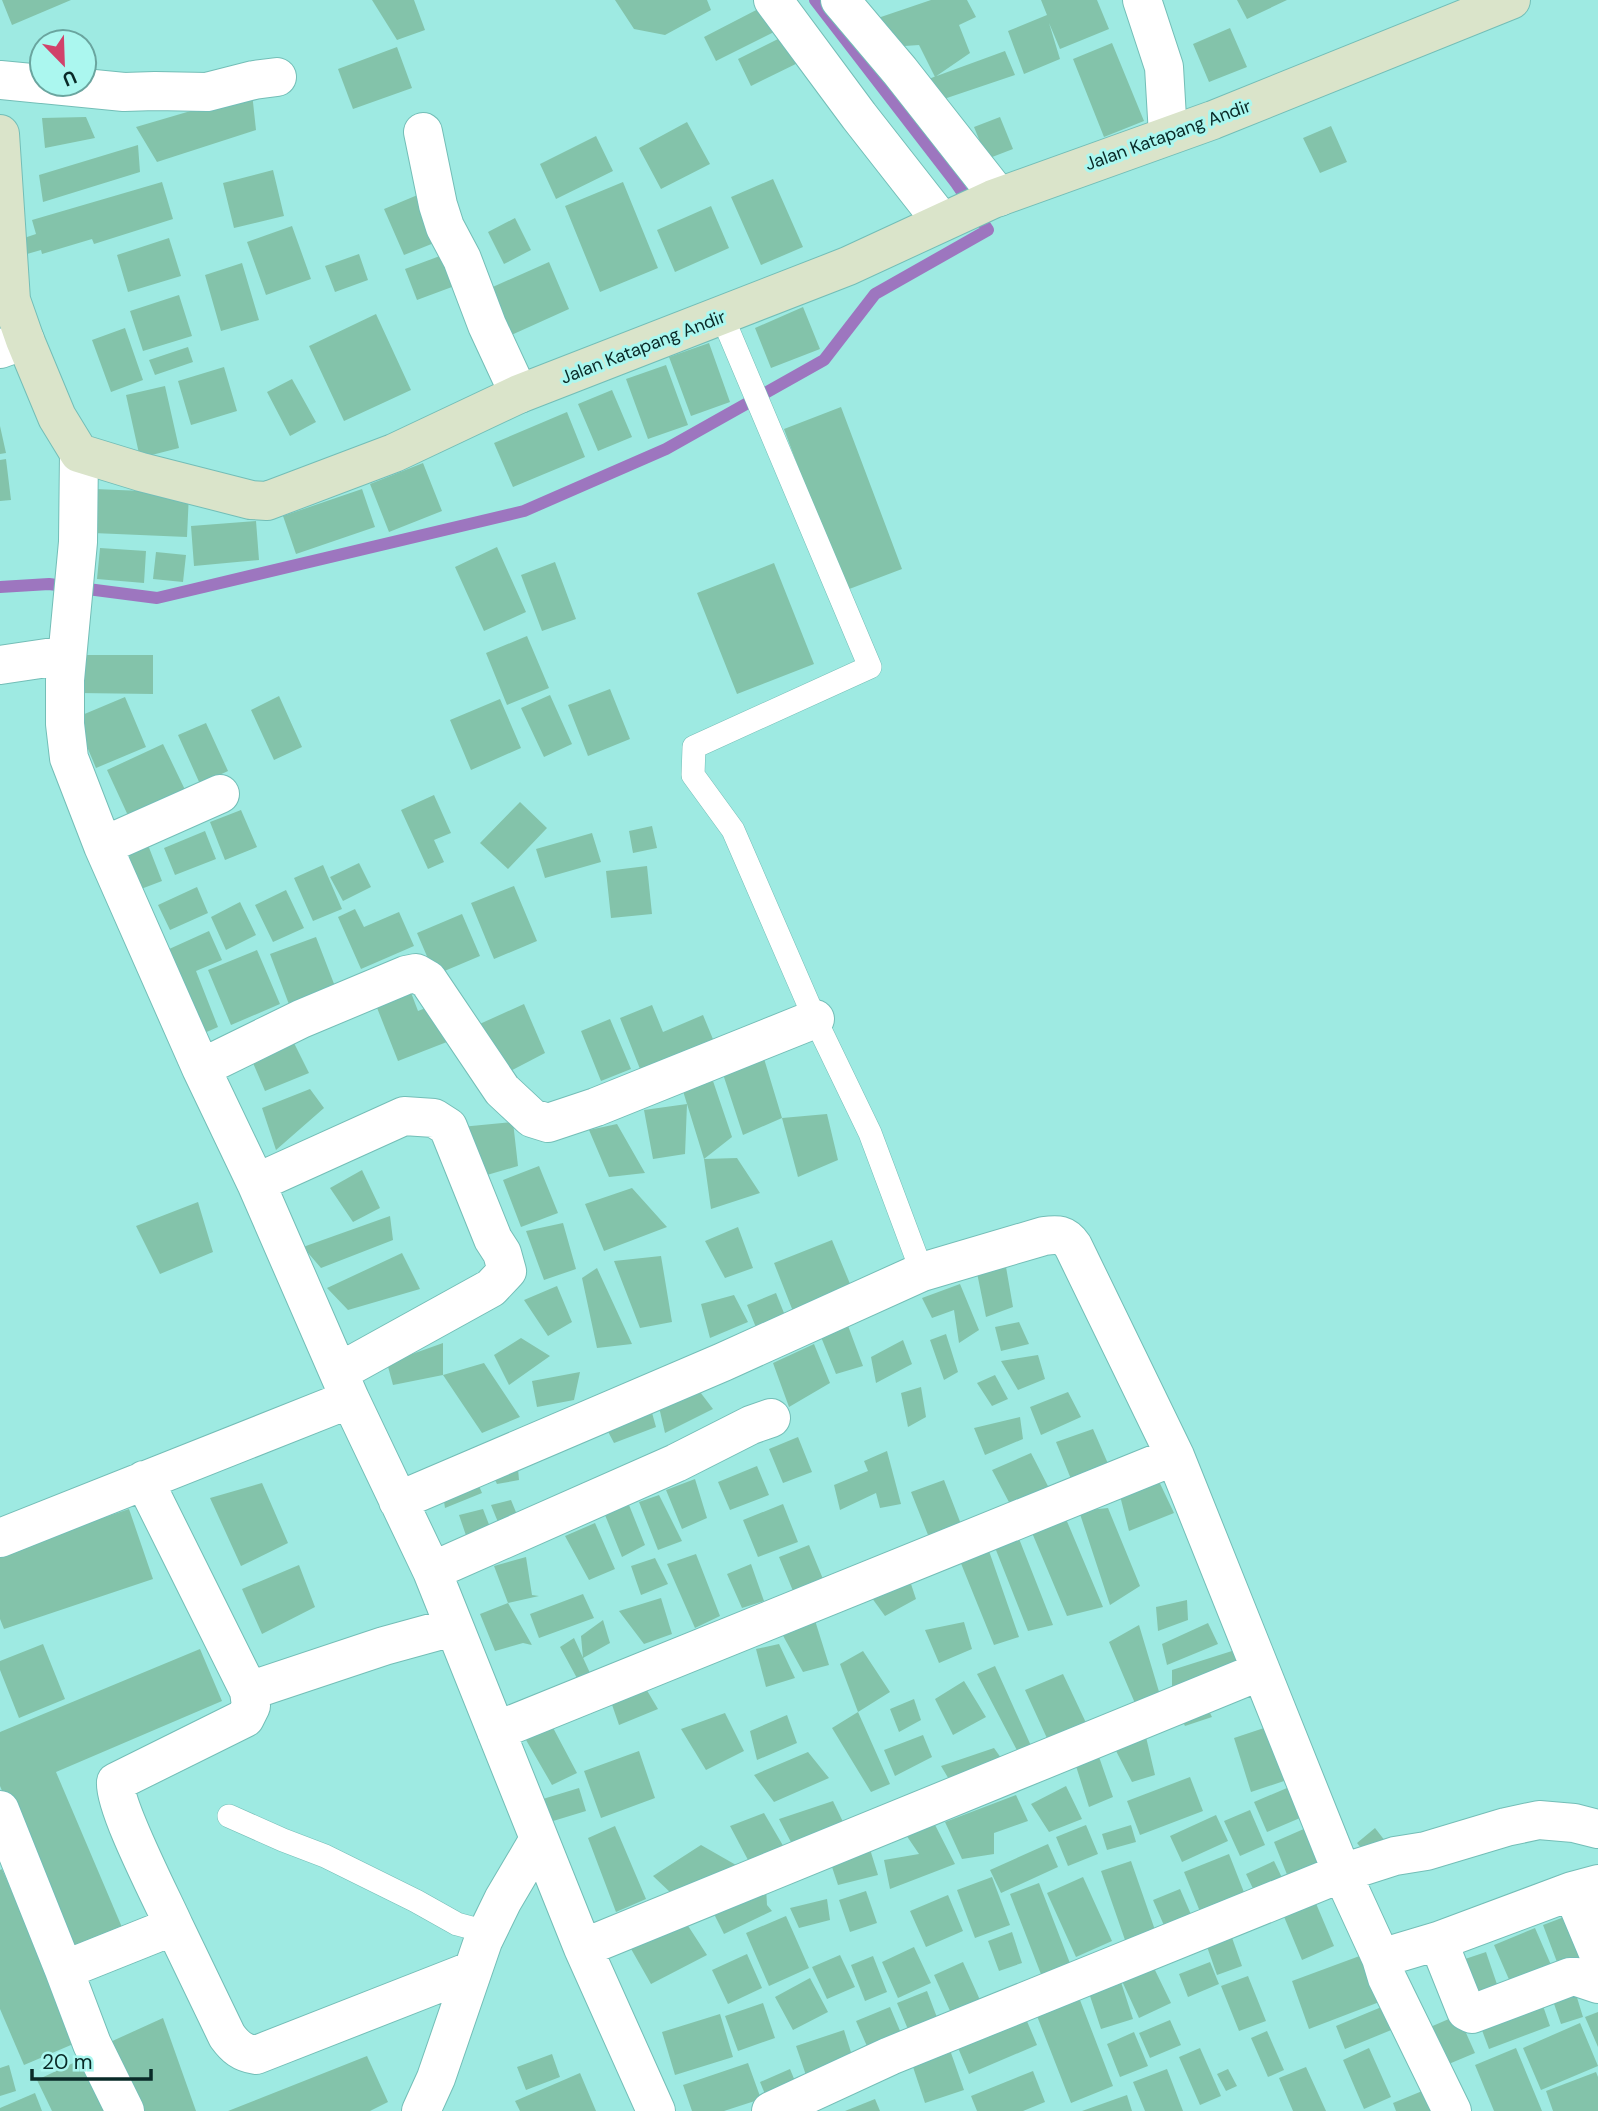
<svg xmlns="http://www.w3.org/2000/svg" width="1598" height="2111" viewBox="0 0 1598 2111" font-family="'DM Sans',sans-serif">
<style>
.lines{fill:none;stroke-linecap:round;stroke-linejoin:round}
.stream{stroke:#9d76bf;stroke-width:12}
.building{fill:#83c3aa}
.lane-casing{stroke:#73beb7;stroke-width:24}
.street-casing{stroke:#73beb7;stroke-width:40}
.secondary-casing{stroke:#73beb7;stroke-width:40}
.lane{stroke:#fff;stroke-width:23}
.street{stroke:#fff;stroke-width:38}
.secondary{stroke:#dae4ca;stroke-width:38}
.labels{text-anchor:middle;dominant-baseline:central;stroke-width:6;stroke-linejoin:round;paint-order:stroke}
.street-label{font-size:18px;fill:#092a27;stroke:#abf7ef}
</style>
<rect width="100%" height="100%" fill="#9eeae2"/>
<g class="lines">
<!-- stream -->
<path class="stream" d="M0 587 49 584 157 598 524 511 666 449 824 360 875 294 988 230 956 183 815 0"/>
</g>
<!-- building -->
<path class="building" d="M2 0H71L12 25Z
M372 0H414L425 30 397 40Z
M615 0H707L711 10 665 35 634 29Z
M931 0H967L976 17 959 25 970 53 935 77 919 45 890 47 872 20Z
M1041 0H1097L1109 29 1060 49 1049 23 1060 59 1024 74 1008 31 1047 15Z
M1237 0H1287L1247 19Z
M770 3 782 28 716 61 704 37Z
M1230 28 1247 67 1209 82 1193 44Z
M792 32 806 59 751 86 738 59Z
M1112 43 1144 121 1104 137 1073 59Z
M397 47 412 88 353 109 338 69Z
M1005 51 1015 75 938 101 923 81Z
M252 93 256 130 157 162 136 127Z
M86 117 95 138 45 148 42 118Z
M1000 117 1013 149 987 159 974 127Z
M687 122 710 164 661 189 639 148Z
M1331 126 1347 162 1320 173 1303 138Z
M596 136 613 171 556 199 540 164Z
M138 145 140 172 43 202 39 175Z
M273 170 284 216 234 228 223 183Z
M773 179 803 247 761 265 731 197Z
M162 182 173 219 94 244 92 239 42 254 41 250 20 256 15 241 36 234 32 220Z
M623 182 658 268 600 292 565 206Z
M420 194 439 241 404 255 384 209Z
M711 206 729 248 675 272 657 230Z
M515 218 531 250 504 264 488 232Z
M292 226 311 279 266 295 247 242Z
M169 238 181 276 128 292 117 255Z
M456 250 468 281 417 300 405 269Z
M359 254 368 280 335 292 325 266Z
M549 262 569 309 498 341 477 294Z
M242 263 259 320 221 331 205 275Z
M179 295 192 336 143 351 130 311Z
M803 307 820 349 771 368 755 328Z
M376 314 411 390 344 421 309 346Z
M125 328 143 380 111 392 92 340Z
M709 343 730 402 691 416 669 357Z
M188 347 193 362 155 375 149 360Z
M666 365 688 425 648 439 626 379Z
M224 367 237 411 191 425 178 381Z
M292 379 316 422 290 436 267 392Z
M165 386 179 448 140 458 126 395Z
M612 390 632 437 598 451 578 404Z
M841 407 902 569 844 591 784 429Z
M567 412 585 457 513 487 494 443Z
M0 426 6 453 0 454Z
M6 459 11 500 0 501V460Z
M423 463 442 511 389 532 370 484Z
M95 489 189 493 187 537 93 533Z
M362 489 375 527 296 554 283 516Z
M256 521 259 560 194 566 191 526Z
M497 547 526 612 484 631 455 567Z
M100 548 146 551 144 583 97 579Z
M156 552 186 555 183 582 153 579Z
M555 562 576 619 542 631 521 575Z
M774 563 814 664 737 694 697 593Z
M527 636 549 688 507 705 486 653Z
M80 655H153V694L79 693Z
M610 689 630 739 588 756 568 705Z
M550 695 572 744 544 757 521 708Z
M279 696 302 747 274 760 251 710Z
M125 697 146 747 96 768 75 718Z
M500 699 521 748 471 770 450 720Z
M206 723 228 771 200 784 178 735Z
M163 744 188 796 131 822 107 770Z
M434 795 451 833 434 840 444 862 428 869 401 810Z
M520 802 547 828 508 869 480 843Z
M241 810 257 847 225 860 210 822Z
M652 826 657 848 633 853 629 831Z
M205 831 216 859 175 875 164 848Z
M592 833 601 862 545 878 536 849Z
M148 845 162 881 141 889 128 853Z
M359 863 371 887 343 901 330 877Z
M323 865 342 909 313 921 294 878Z
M647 866 652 914 611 918 606 871Z
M514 886 537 941 494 959 471 903Z
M197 887 208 913 170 930 158 905Z
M286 890 304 928 273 942 255 905Z
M240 902 256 935 226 950 211 917Z
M355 909 364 927 399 912 414 946 361 969 338 917Z
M462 914 480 956 435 975 417 933Z
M209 931 222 960 196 971 218 1027 202 1034 167 950Z
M316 937 336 989 290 1007 270 954Z
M257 950 280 1004 231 1025 208 970Z
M407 982 418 1011 438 1003 452 1040 398 1061 372 995Z
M524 1004 545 1053 499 1077 473 1027Z
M652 1005 663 1032 703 1015 715 1044 642 1074 620 1018Z
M610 1019 631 1069 601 1081 581 1031Z
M294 1043 309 1073 265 1091 253 1063Z
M762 1052 782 1118 743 1135 721 1068Z
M713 1081 732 1137 704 1159 683 1091Z
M310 1089 324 1108 276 1150 262 1108Z
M687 1104 685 1154 653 1159 644 1110Z
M827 1114 838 1160 798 1177 782 1118Z
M513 1122 518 1166 487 1175 461 1127Z
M617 1124 645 1173 609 1177 589 1130Z
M737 1158 760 1193 711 1209 704 1159Z
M539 1166 558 1213 521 1227 503 1180Z
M362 1170 380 1208 353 1222 330 1188Z
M632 1188 667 1227 604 1251 585 1204Z
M198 1202 213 1252 160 1274 136 1226Z
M390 1216 393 1240 321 1268 303 1247Z
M563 1223 576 1269 544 1280 526 1231Z
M738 1227 753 1268 725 1278 705 1241Z
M832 1240 855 1296 796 1319 774 1263Z
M402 1253 420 1289 348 1310 327 1288Z
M661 1256 672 1322 640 1328 614 1261Z
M1006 1267 1013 1307 986 1317 977 1273Z
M597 1268 632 1344 597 1348 582 1278Z
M960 1284 979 1330 959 1343 954 1310 932 1318 922 1298Z
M557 1286 572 1322 548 1336 524 1300Z
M776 1293 788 1323 759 1335 747 1305Z
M734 1295 748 1322 710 1338 701 1304Z
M1019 1322 1029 1344 1001 1351 995 1327Z
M847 1323 863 1366 836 1374 819 1332Z
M946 1334 958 1372 944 1380 930 1340Z
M521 1338 550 1356 509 1385 494 1355Z
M903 1340 912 1364 876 1383 871 1357Z
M443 1343V1375L393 1385 387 1363Z
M814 1344 830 1383 789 1407 773 1363Z
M1038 1355 1045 1379 1018 1390 1001 1361Z
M484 1363 520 1417 482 1433 443 1375Z
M580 1372 574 1400 537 1407 532 1381Z
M995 1375 1008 1399 992 1406 977 1383Z
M921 1387 926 1417 908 1427 901 1393Z
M697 1388 713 1409 665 1433 659 1407Z
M1068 1392 1081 1417 1041 1435 1030 1407Z
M649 1402 656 1427 614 1443 603 1422Z
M1020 1417 1023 1439 985 1455 974 1428Z
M1093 1429 1109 1466 1071 1479 1056 1442Z
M798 1437 812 1472 783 1483 769 1449Z
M887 1451 901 1504 880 1508 876 1493 840 1510 834 1485 868 1471 864 1461Z
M1031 1453 1051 1492 1011 1506 992 1470Z
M517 1458 519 1480 497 1484 488 1466Z
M757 1466 769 1495 730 1510 718 1482Z
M474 1474 482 1493 445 1508 442 1489Z
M1156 1475 1174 1513 1129 1531 1118 1488Z
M695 1479 707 1518 682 1529 666 1490Z
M944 1480 964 1532 932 1545 911 1492Z
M262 1483 288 1543 241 1566 210 1498Z
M659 1495 682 1541 658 1550 639 1502Z
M511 1500 522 1527 502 1532 491 1505Z
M783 1504 798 1542 758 1557 743 1520Z
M629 1505 645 1545 622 1557 605 1515Z
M1108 1508 1140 1586 1110 1605 1079 1511Z
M129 1509 153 1579 4 1629 0 1619V1553Z
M483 1509 495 1540 470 1547 459 1515Z
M1066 1519 1103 1607 1067 1616 1030 1528Z
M595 1523 615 1569 589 1580 565 1536Z
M1016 1531 1053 1625 1028 1631 992 1540Z
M809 1545 823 1579 793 1591 779 1557Z
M989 1551 1019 1637 994 1645 960 1561Z
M696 1554 720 1616 695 1628 667 1564Z
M526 1557 532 1595 539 1596 508 1603 494 1566Z
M655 1558 668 1584 641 1595 631 1566Z
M751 1564 764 1601 742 1608 727 1574Z
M299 1565 315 1607 262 1634 242 1589Z
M908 1575 916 1599 885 1616 869 1594Z
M583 1594 594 1618 539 1638 530 1614Z
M661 1598 672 1634 644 1644 619 1611Z
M1187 1600 1188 1620 1158 1631 1156 1607Z
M508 1603 532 1645 523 1643 495 1651 480 1614Z
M813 1614 829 1665 803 1672 781 1632Z
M603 1620 610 1643 583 1658 581 1636Z
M964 1622 972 1649 939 1663 925 1630Z
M1208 1623 1218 1644 1167 1665 1162 1644Z
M1139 1625 1160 1695 1137 1708 1109 1642Z
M574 1638 590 1673 578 1680 560 1647Z
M43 1644 65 1699 19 1718 0 1670V1661Z
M779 1644 795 1678 766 1687 756 1649Z
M200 1649 222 1701 56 1772 124 1932 71 1954 0 1786V1732Z
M863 1651 890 1692 858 1712 840 1664Z
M1232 1651 1239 1666 1172 1691V1670Z
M995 1666 1037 1759 1022 1760 977 1674Z
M1063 1674 1088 1727 1051 1747 1025 1690Z
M964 1681 986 1717 953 1735 935 1699Z
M642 1682 658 1709 619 1725 608 1693Z
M914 1699 921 1720 899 1732 890 1709Z
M1206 1705 1212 1717 1185 1726 1177 1710Z
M858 1712 890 1784 871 1792 832 1728Z
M725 1713 744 1751 706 1770 681 1729Z
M787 1715 797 1743 757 1760 750 1731Z
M550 1722 577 1773 552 1785 522 1733Z
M1270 1726 1287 1780 1251 1792 1234 1738Z
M923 1735 932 1757 895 1776 884 1750Z
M1146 1737 1155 1775 1132 1782 1114 1747Z
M994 1748 1006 1765 953 1786 941 1766Z
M639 1751 655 1798 601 1818 584 1771Z
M808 1752 829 1778 774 1802 754 1775Z
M1098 1754 1113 1797 1089 1807 1075 1763Z
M1190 1777 1203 1811 1140 1835 1127 1801Z
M1066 1786 1082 1819 1049 1832 1031 1804Z
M579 1788 586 1811 540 1825 533 1802Z
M1287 1788 1300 1818 1267 1832 1254 1802Z
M1016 1795 1028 1821 994 1833V1854L962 1859 945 1822Z
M833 1801 844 1824 793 1846 779 1819Z
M1250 1810 1265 1845 1240 1856 1224 1821Z
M764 1813 785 1849 748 1860 730 1826Z
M1216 1815 1228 1841 1182 1862 1170 1836Z
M933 1821 955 1864 890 1889 884 1860 919 1854 902 1829Z
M1086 1825 1098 1854 1068 1866 1056 1837Z
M1131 1825 1136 1842 1107 1850 1102 1834Z
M615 1826 646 1899 616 1912 588 1838Z
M1306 1828 1324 1874 1292 1887 1274 1842Z
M1375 1828 1389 1846 1371 1860 1357 1843Z
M1048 1844 1058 1867 1001 1893 990 1870Z
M701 1845 736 1865 672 1894 653 1876Z
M869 1846 878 1875 838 1885 831 1864Z
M1229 1854 1249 1905 1205 1924 1184 1872Z
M1131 1861 1155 1930 1125 1940 1101 1871Z
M1274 1861 1286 1886 1258 1899 1246 1874Z
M2 1869 78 2042 24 2065 0 2009V1870Z
M992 1877 1010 1925 975 1938 957 1890Z
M1083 1877 1112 1941 1076 1957 1047 1893Z
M1039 1883 1073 1971 1044 1982 1010 1894Z
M766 1887 767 1905 772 1911 724 1934 711 1908Z
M1180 1889 1196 1926 1169 1937 1153 1900Z
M866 1891 877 1923 850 1932 839 1900Z
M1312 1894 1334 1946 1302 1960 1280 1907Z
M948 1895 963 1931 926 1947 910 1911Z
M827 1899 830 1920 799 1928 790 1908Z
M1580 1911 1597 1955 1560 1970 1543 1925Z
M681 1915 707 1955 651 1984 626 1940Z
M786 1916 809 1968 769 1986 746 1933Z
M1535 1928 1555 1974 1514 1991 1494 1945Z
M1012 1932 1022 1963 999 1971 988 1941Z
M1230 1932 1242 1966 1217 1975 1205 1941Z
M914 1947 931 1983 898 1998 882 1962Z
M1486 1952 1502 1999 1471 2009 1456 1962Z
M747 1954 762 1988 728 2004 712 1970Z
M1365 1954 1382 2001 1309 2029 1292 1981Z
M840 1955 855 1987 827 1999 812 1967Z
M873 1956 887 1992 865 2001 851 1965Z
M963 1962 984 2009 955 2022 934 1975Z
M1210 1962 1219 1984 1188 1997 1179 1974Z
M1152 1964 1171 2003 1139 2018 1121 1979Z
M1248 1976 1266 2021 1239 2031 1221 1986Z
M810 1978 828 2012 793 2030 775 1997Z
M1120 1979 1133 2019 1101 2029 1088 1990Z
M927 1991 941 2028 912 2039 897 2003Z
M1575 1991 1583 2017 1561 2024 1552 1998Z
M1080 2000 1113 2086 1071 2103 1037 2016Z
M763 2003 775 2038 738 2051 725 2016Z
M1391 2003 1401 2026 1345 2049 1336 2026Z
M1542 2003 1550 2026 1489 2049 1480 2025Z
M890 2007 906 2045 873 2060 856 2021Z
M1021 2007 1037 2045 969 2074 953 2036Z
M1598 2012V2047L1585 2017Z
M720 2014 733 2057 675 2075 662 2032Z
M1458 2015 1475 2053 1444 2066 1428 2028Z
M163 2018 196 2111H137L108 2043Z
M1170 2020 1181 2045 1150 2058 1139 2033Z
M1580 2023 1598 2066 1541 2090 1523 2048Z
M844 2030 855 2065 808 2081 796 2046Z
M1267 2031 1284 2070 1268 2077 1251 2038Z
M1134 2032 1148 2066 1120 2077 1107 2044Z
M1200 2048 1221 2096 1200 2105 1179 2057Z
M1369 2048 1391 2097 1364 2109 1343 2060Z
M1516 2048 1542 2111H1494L1475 2065Z
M950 2050 964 2090 925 2103 912 2064Z
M552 2054 560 2077 526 2090 517 2067Z
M367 2056 388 2102 370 2111H228Z
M86 2057 112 2111H52L37 2080Z
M748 2063 761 2099 724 2111H692L683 2085Z
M9 2065 16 2091 0 2096V2068Z
M1306 2067 1326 2111H1293L1279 2078Z
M790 2069 797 2086 767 2099 760 2082Z
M1167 2069 1183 2111H1145L1133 2082Z
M1228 2069 1237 2086 1226 2091 1217 2074Z
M1033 2071 1045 2102 1023 2111H977L971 2096Z
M1596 2072 1598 2077V2111H1553L1546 2091Z
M580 2073 596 2111H520L515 2101Z
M1432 2087 1442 2111H1396L1393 2103Z
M35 2093 42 2111H0V2108Z
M1127 2095 1132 2111H1082Z
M875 2099 880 2111H845Z"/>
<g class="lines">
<defs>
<path id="lane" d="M722 316 870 667 694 747 693 775 733 830 815 1019 870 1133 922 1272
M229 1816 283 1840 325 1856 416 1901 457 1924 487 1932"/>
<path id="street" d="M773 0 859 116 942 222
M840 0 900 71 999 197
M1142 0 1164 67 1168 135
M0 80 42 84
M43 84 124 92 155 91 207 92 254 80 277 77
M423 132 438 205 445 227 462 259 487 325 519 394
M0 349 25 340
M79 453 78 542 65 680V724L69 758 103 846 201 1068 256 1183 350 1399 432 1571 583 1948 656 2111
M0 665 67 655
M103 846 220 794
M201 1068 301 1019 406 975 416 973 428 980 502 1090 532 1118 548 1123 596 1107 815 1019
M256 1183 404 1116 434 1118 448 1127 493 1239 502 1253 507 1271 491 1288 339 1372
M144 1480 249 1691 251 1706 245 1718 116 1782C113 1805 162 1899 174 1926
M398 1501 723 1362 922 1272 1044 1236C1058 1234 1065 1234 1073 1246L1175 1456 1342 1873 1381 1958 1387 1978 1452 2111
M0 1538 350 1399
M432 1571 676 1463 751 1425 771 1418
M249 1691 384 1646 453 1627
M496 1731 1175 1456
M0 1810 64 1970
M1572 1891 1598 1953
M1438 1941 1572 1891 1598 1884
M583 1948 1261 1671
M1381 1958 1438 1941 1466 2011 1472 2014 1570 1977H1577L1598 1984
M125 2111 92 2044 64 1970 174 1926 227 2036C235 2047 242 2053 256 2055L473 1970
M421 2111 436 2078 483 1941 503 1900 539 1839
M771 2111 890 2056 1342 1873 1395 1856 1426 1851 1506 1827 1539 1820 1574 1823 1598 1829"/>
<path id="secondary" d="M0 134 11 300 25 340 57 417 79 453 141 472 251 500 267 501 394 453 519 394 848 266 993 199 1213 120 1511 0"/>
</defs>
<!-- lane casing -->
<use href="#lane" class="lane-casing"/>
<!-- street casing -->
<use href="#street" class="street-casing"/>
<!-- secondary casing -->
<use href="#secondary" class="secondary-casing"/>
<!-- lane -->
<use href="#lane" class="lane"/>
<!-- street -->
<use href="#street" class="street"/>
<!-- secondary -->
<use href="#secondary" class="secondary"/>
</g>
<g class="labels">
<!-- street labels -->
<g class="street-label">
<text transform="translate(1168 135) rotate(-20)">Jalan Katapang Andir</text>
<text transform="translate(643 347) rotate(-21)">Jalan Katapang Andir</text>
</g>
</g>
<!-- north arrow -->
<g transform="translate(63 63) rotate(157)"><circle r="33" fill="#abf7ef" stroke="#6aa59f" stroke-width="2"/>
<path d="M0-5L12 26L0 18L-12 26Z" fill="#d1426a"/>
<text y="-10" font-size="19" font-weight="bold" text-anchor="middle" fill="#092a27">U</text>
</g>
<!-- scale -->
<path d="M32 2069v10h119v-10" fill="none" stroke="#092a27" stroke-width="3.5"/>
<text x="42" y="2069" font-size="21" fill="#092a27" stroke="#abf7ef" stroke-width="5" paint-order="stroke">20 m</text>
</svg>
